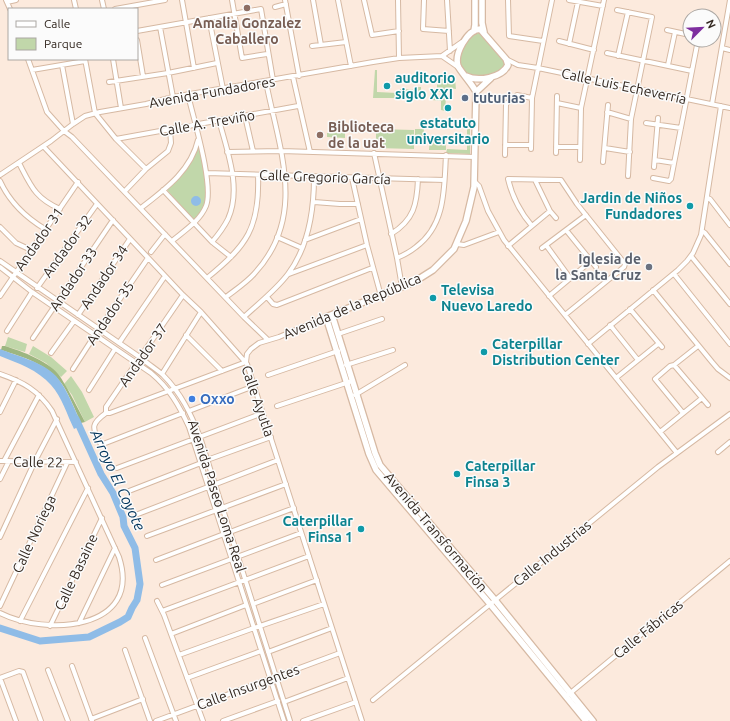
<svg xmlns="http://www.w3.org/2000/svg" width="730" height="721" viewBox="0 0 730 721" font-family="Ubuntu,sans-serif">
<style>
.green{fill:#c1d7aa}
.forest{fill:#9db681}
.water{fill:#8fbce7}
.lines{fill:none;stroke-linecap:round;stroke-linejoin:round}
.river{stroke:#8fbce7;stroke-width:7}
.minor-casing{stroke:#d6b9a3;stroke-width:6}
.major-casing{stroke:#d6b9a3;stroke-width:8}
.minor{stroke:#fff;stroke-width:4}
.major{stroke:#fff;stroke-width:5.5}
.education-dot{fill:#8d6e63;stroke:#fbfbfb;stroke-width:1.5}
.culture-dot{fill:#0f9aa8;stroke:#fbfbfb;stroke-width:1.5}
.service-dot{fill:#5c6f8a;stroke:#fbfbfb;stroke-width:1.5}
.worship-dot{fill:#6b7280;stroke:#fbfbfb;stroke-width:1.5}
.shop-dot{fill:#3f7fe0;stroke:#fbfbfb;stroke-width:1.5}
.labels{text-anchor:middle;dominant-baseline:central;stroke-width:3;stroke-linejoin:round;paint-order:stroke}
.education-label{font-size:14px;font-weight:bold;fill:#785e54;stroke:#fbfbfb}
.culture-label{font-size:14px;font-weight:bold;fill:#0d838f;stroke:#fbfbfb;text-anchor:start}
.street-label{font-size:14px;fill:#332820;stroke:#fbfbfb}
.service-label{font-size:14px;font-weight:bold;fill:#4e5e75;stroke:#fbfbfb;text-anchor:start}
.worship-label{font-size:14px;font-weight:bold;fill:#5b616d;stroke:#fbfbfb;text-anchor:end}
.shop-label{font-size:14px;font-weight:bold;fill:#366cbe;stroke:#fbfbfb;text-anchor:start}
.water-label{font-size:15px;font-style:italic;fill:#00335a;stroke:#fbfbfb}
</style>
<rect width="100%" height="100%" fill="#fceadd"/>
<!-- green -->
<path class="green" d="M478 33H481L506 59V67C501 70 495 75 490 76 484 78 479 77 474 76 449 73 460 38 478 33Z
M375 70H377V92L397 93 400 92V89L417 90 418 87H421V91L422 92V98H373Z
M437 79H455L456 89 447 88V92H437Z
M432 96 446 97 445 111 441 110V101L432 100Z
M344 122H345V138L327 137V133H342V128H344Z
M376 129 414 130V149L376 148Z
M415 129H424L423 139H418V143H415Z
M467 129H470V154L446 153 447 149 467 150Z
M430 137H446V150H429Z
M198 141 208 186 207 202 195 222 167 190 184 172Z
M8 337 27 344 25 352 5 346Z
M33 346 51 357 67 371 61 377 46 363 29 354Z
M71 376 82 392 94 417 85 422 72 395 64 384Z"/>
<!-- forest -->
<path class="forest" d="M2 346H5C21 351 52 362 61 378 70 392 77 407 85 422L81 423C75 410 70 396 62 384 48 364 23 357 1 350Z"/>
<!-- water -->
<path class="water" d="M191 201a5 5 0 1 1 10 0a5 5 0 1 1-10 0Z
M0 349C19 357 41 361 56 376 68 390 74 409 82 425L74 429C67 415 62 397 51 385 38 370 18 363 0 356Z"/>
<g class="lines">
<!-- river -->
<path class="river" d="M0 628 40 641 89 637 120 622 128 617 132 608 137 600 140 584 135 548 124 526 123 517 113 493 101 474 76 419"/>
<defs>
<path id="minor" d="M6 0 10 9
M74 0 76 9
M102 0 104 9
M182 0 194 68
M232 0 242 58 267 54
M285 0 299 76
M313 0 321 45
M338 0 351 66
M364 0 372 35 399 31
M398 0 399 58
M424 0 423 29 449 31
M447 0 450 51
M508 0 509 36 543 41
M569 0 603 6
M7 2 16 0
M275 7 286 4
M115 9 165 0
M617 10 652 17 631 119 628 176
M209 18 223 89
M160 27 173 97
M667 30 690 35
M137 31 261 9 273 80
M137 40 143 76
M559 41 594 50
M569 44 578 2
M312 46 346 42
M722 48 730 50
M607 53 692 71
M442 56 458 67
M618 56 628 12
M28 59 47 112 64 131 72 137 244 317 268 340
M85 59 95 113 116 139 146 169
M113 59 121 108
M506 59 518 65 538 68 730 108
M62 65 73 124
M668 65 675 32
M32 70 85 61
M293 77 310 152
M109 82 168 73 217 63
M557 103 581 108
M712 104 730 0
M607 112 631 119
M245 116 253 151
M646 123 681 128
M116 139 298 106
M505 145H530
M44 147 183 295 201 312 247 364 362 721
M556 147H580
M605 148 630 152
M531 149 532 98 552 0
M227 152 281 151 475 157
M374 153 397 258 402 287
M556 153 557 96
M505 155 506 104 517 95 532 98
M580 160 581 108 604 0
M655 160 674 163
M603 162 608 105
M19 163C31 186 35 198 60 209
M654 167 658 118
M207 173 444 180
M0 175 51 141 73 124 85 116 100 112 146 104 173 97 373 62 399 58 442 56 462 42
M352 178 367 245 381 296
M653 178 669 181 671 179 698 40
M535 180 550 211 556 218
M0 181C10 203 25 217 45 229
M474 181 479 186 488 211 504 240 677 453
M163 190 212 242 231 257
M125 191 146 169 168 151 171 143 170 129
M707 198 710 199 730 225
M314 202 340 204H358
M141 208C164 190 191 171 198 140
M532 226C520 212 512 196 508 179L561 180 577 204 625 264 624 267 565 315
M0 227 16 243 31 250
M566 230 596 267
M702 231 705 233 730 264
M391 234C414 220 417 204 418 179
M277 237 302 248
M305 240 361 219
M172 241C184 231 200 221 206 206 214 185 194 120 188 95
M212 242C218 235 224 227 228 219 242 188 227 151 219 120
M457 244 464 245 499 232
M546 245 570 278
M508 246 550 211
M542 248 586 215
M151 252 165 234
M691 256 730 304
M397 258C404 255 410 252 416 247 446 225 444 188 446 155
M0 261 141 358C148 364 156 369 163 375 181 393 191 414 200 437L290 721
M0 267 32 292 151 373C169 388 179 405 189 427L284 721
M289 274 367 245
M674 274 730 344
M207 278C247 246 260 227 258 175
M37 288 97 204
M653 290 712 362 718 369 730 378
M183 295 106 407V413H110L246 362
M0 296 78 182
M549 296 591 261
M226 297C235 290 246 283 254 274 308 216 279 149 266 82
M267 297 273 304 277 305 372 268
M630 309 662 347
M78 315 130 239
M244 317C259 303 276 290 288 274 309 246 314 210 314 177
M610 325 638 360
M7 331 32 292
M338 334 382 319
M186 335 222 371
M33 338 113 220
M119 343 165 276
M588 344 678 270 687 261 693 253 701 235 721 106
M51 353 74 321
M246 362 247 354 251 349 259 343 279 337 326 317
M346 365 393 350
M674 365 708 405
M73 369 95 335 148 258
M0 374C23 382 38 390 52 411L119 557C143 631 45 636 0 613
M162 374 201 312
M268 375 338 351
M616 378 658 344
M89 390 115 349
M355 395 405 365
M277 406 352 381
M189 411 254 386
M0 412 16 380
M106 413C92 423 91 427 100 443L103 444 183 413
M683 413 655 379 670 366 674 365 698 346
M660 432 702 398
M718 452 730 442
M207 460 271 437
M0 461 76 462
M4 461 39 395
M117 468 263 413
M0 479 9 461
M129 491 201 463
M138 514 278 460
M230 532 294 508
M147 536 286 484
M0 537 35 461 57 419
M156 560 224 534
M162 585 301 533
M157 601 164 615 203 721
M253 604 317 580
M0 606 67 463
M162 611 309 556
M20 621 88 488
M79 623 115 548
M50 626 102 518
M171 634 246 605
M145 638 176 721
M125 650 150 721
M268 652 332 628
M179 655 254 628 324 604
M72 666 92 721
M48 670 68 721
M0 678 19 671 23 672 41 721
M0 678 16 721
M187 678 261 651
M568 695 730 561
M373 700 658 467 730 414
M284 702 348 678
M91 719 143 699
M156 721 340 653
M223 721 278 701
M303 721 356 702"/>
<path id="major" d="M482 0V23L484 32
M474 31 475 25V0
M466 76C478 82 502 78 508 65L506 59 480 29C467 30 454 54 458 66 460 71 473 85 476 92
M476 92 474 187 466 221 454 249 433 270 414 282 326 317 369 454 376 470 490 604 586 721
M476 92 491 78
M332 315 375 453 380 465 495 600 593 721"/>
</defs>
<!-- minor casing -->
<use href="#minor" class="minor-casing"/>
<!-- major casing -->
<use href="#major" class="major-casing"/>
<!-- minor -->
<use href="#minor" class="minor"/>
<!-- major -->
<use href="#major" class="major"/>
</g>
<!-- markers -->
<g class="education-dot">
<circle cx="247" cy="8" r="4"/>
<circle cx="320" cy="135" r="4"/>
</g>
<g class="culture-dot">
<circle cx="387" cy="86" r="4"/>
<circle cx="448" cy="108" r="4"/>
<circle cx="690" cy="206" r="4"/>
<circle cx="433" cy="298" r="4"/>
<circle cx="484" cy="352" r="4"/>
<circle cx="457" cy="474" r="4"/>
<circle cx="361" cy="529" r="4"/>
</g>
<circle class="service-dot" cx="465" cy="98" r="4"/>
<circle class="worship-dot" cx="649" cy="267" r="4"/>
<circle class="shop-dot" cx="192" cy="399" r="4"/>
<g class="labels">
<!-- education labels -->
<g class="education-label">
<text x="247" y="23">Amalia Gonzalez<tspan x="247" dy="16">Caballero</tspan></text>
<text x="328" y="127" text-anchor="start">Biblioteca<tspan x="328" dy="16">de la uat</tspan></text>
</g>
<!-- culture labels -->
<g class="culture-label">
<text x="395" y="78">auditorio<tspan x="395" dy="16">siglo XXI</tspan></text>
<text x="448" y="123" text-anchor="middle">estatuto<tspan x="448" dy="16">universitario</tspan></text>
<text x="682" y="198" text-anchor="end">Jardin de Niños<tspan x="682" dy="16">Fundadores</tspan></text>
<text x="441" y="290">Televisa<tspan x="441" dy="16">Nuevo Laredo</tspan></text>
<text x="492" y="344">Caterpillar<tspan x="492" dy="16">Distribution Center</tspan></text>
<text x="465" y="466">Caterpillar<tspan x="465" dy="16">Finsa 3</tspan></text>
<text x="353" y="521" text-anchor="end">Caterpillar<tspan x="353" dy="16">Finsa 1</tspan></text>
</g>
<!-- street labels -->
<g class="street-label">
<text transform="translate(624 86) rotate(12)">Calle Luis Echeverría</text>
<text transform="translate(212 92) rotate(-10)">Avenida Fundadores</text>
<text transform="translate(207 123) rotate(-10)">Calle A. Treviño</text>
<text transform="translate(325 177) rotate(2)">Calle Gregorio García</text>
<text transform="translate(39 239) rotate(-55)">Andador 31</text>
<text transform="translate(67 246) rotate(-54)">Andador 32</text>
<text transform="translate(104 277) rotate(-56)">Andador 34</text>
<text transform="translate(73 279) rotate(-56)">Andador 33</text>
<text transform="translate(352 306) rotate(-23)">Avenida de la República</text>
<text transform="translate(110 313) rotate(-56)">Andador 35</text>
<text transform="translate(143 355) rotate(-55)">Andador 37</text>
<text transform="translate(258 401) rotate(71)">Calle Ayutla</text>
<text transform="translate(38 462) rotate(1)">Calle 22</text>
<text transform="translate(217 496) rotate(72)">Avenida Paseo Loma Real</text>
<text transform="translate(436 532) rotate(50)">Avenida Transformación</text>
<text transform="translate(34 534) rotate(-65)">Calle Noriega</text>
<text transform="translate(552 553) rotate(-39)">Calle Industrias</text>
<text transform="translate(76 572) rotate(-65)">Calle Basaine</text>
<text transform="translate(648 629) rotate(-39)">Calle Fábricas</text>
<text transform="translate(248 687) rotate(-20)">Calle Insurgentes</text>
</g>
<!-- service labels -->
<g class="service-label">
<text x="473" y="98">tuturias</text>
</g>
<!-- worship labels -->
<g class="worship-label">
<text x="641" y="259">Iglesia de<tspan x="641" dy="16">la Santa Cruz</tspan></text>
</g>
<!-- shop labels -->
<g class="shop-label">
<text x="200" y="399">Oxxo</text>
</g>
<!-- water labels -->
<g class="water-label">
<text transform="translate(118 480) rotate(65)">Arroyo El Coyote</text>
</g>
</g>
<!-- legend -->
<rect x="8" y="8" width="130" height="52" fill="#fbfbfb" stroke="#aba7a3"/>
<rect x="16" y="21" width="20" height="6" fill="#ffffff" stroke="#aba7a3"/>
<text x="44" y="28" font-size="12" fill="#332820">Calle</text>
<rect x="16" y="38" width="20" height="12" fill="#c1d7aa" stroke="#aba7a3"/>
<text x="44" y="48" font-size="12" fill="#332820">Parque</text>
<!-- north arrow -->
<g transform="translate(702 28) rotate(66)"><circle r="19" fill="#fbfbfb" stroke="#aba7a3"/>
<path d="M0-3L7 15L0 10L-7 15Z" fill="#7e2e9f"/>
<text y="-6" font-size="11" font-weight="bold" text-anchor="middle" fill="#332820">N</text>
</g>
</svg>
